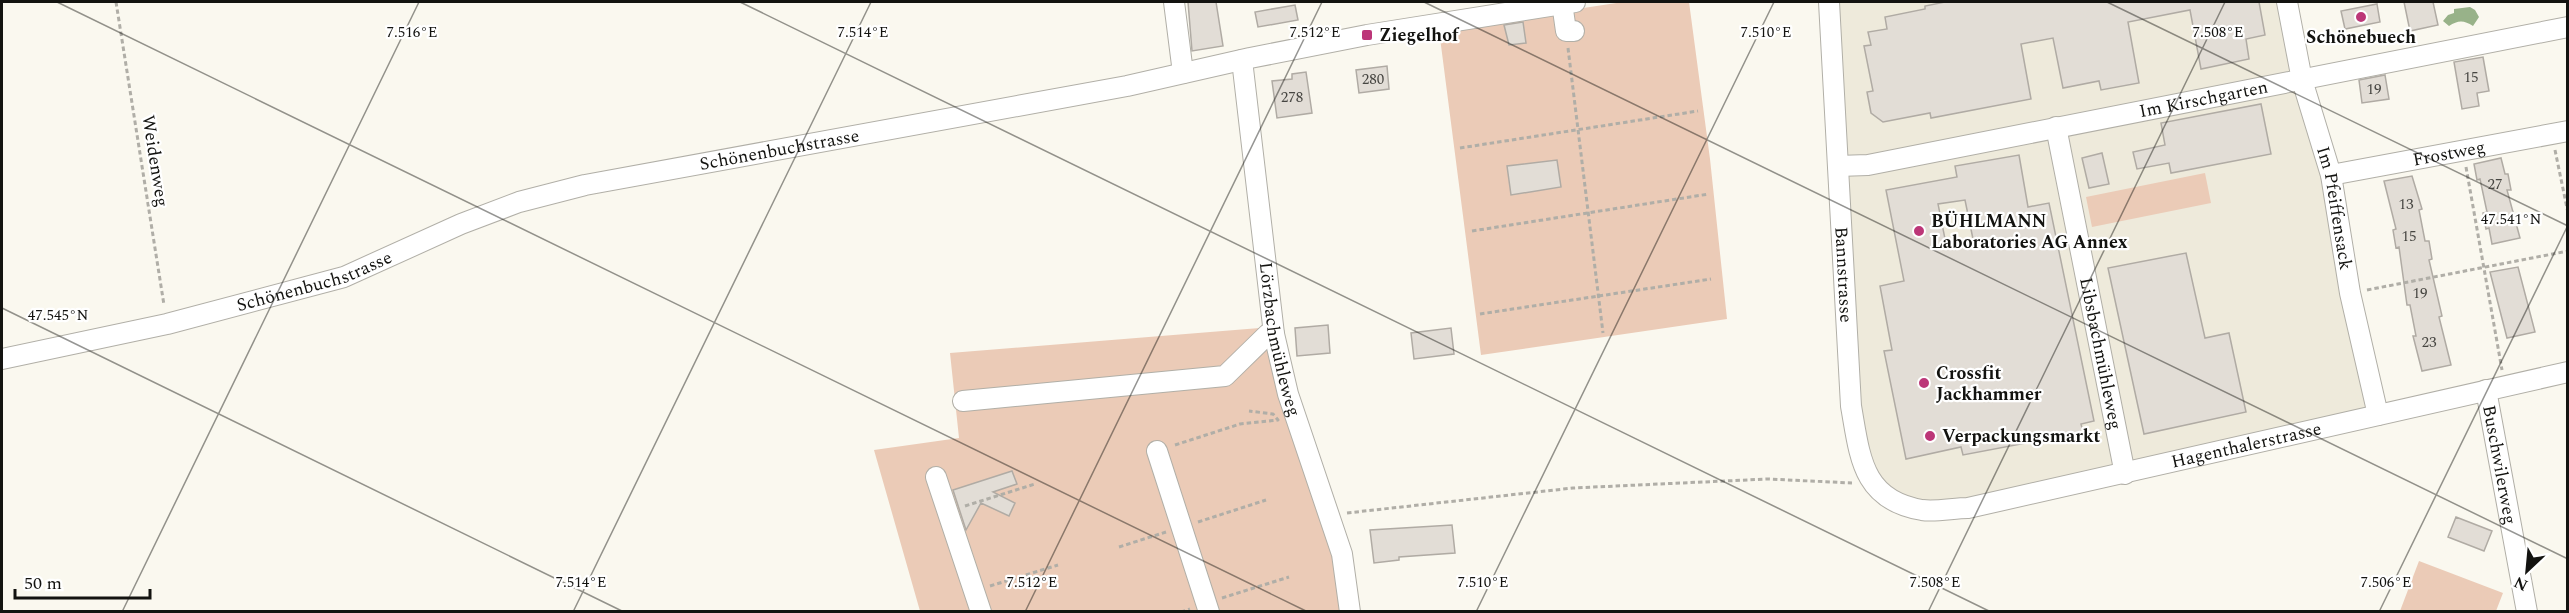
<svg xmlns="http://www.w3.org/2000/svg" width="2569" height="613" viewBox="0 0 2569 613" font-family="Spectral,serif">
<style>
.built{fill:#eeeadb}
.green{fill:#ebcbb7}
.water{fill:#98b289}
.building{fill:#e2ddd6;stroke:#b0aba4;stroke-width:1.5;fill-rule:evenodd}
.lines{fill:none;stroke-linecap:round;stroke-linejoin:round}
.minor-casing{stroke:#b1afa7;stroke-width:22}
.path{stroke:#b0aea7;stroke-width:3;stroke-dasharray:4.5 3;stroke-linecap:butt}
.minor{stroke:#fff;stroke-width:20}
.ticks{fill:none;stroke:#131310;stroke-width:1.5;stroke-opacity:0.45}
.poi-dot{fill:#bc3678;stroke:#fff;stroke-width:2}
.labels{text-anchor:middle;dominant-baseline:central;stroke-width:4.5;stroke-linejoin:round;paint-order:stroke}
.number-label{font-size:15px;fill:#474642}
.poi-label{font-size:18px;font-weight:bold;fill:#131310;stroke:#fff;text-anchor:start}
.street-label{font-size:18px;fill:#131310;stroke:#fff}
.ticks-label{font-size:15px;text-anchor:middle;fill:#131310;stroke:#fff;stroke-width:4.5;stroke-linejoin:round;paint-order:stroke}
</style>
<rect width="100%" height="100%" fill="#faf8ef"/>
<!-- built -->
<path class="built" d="M1820 2H2279L2331 175 2378 415 1968 508 1895 502 1858 446Z"/>
<!-- green -->
<path class="green" d="M1623 2H1689L1710 159 1727 319 1481 355 1439 30Z
M2205 173 2211 203 2092 227 2086 197Z
M1273 327 1325 511 1344 611H920L874 450 959 438 950 353Z
M2419 561 2503 593 2496 611H2400Z"/>
<!-- water -->
<path class="water" d="M2470 7 2475 10 2479 17 2473 26C2464 20 2458 20 2449 26L2443 21 2448 15 2454 13V9Z"/>
<!-- building -->
<path class="building" d="M1188 2H1216L1223 46 1192 51Z
M1945 2H2259L2265 35 2246 39 2249 59 2201 69 2190 10 2128 22 2139 83 2101 90 2099 81 2063 88 2053 38 2021 44 2031 99 1931 118 1930 113 1883 122 1871 113 1867 92 1873 91 1864 46 1871 45 1868 32 1887 29 1885 17 1925 9V6Z
M2404 2H2433L2438 25 2410 31Z
M2377 4 2380 22 2345 29 2341 11Z
M1295 5 1298 20 1258 27 1255 12Z
M1523 22 1526 43 1509 45 1504 25Z
M2483 57 2489 91 2477 93 2479 106 2462 109 2454 62Z
M1387 66 1389 89 1359 93 1356 70Z
M1306 72 1312 113 1277 118 1272 81 1292 79V74Z
M2385 75 2389 99 2362 103 2359 80Z
M2261 104 2271 154 2171 173 2169 163 2137 169 2133 152 2165 145 2161 123Z
M2102 153 2109 184 2089 188 2082 158Z
M2019 155 2028 207 2049 203 2094 421 2081 424 2083 432 1963 455 1961 447 1906 459 1884 351 1892 350 1880 286 1904 281 1886 190 1957 177 1955 166ZM1965 200 1973 239 1946 244 1938 204Z
M2501 158 2505 174H2508L2511 190H2507L2520 238 2492 244 2489 228 2486 229 2483 213 2487 212 2480 179 2477 180 2474 164Z
M1557 160 1561 187 1511 195 1507 166Z
M2412 176 2422 209 2419 210 2425 241H2429L2432 259 2429 260 2442 316 2439 317 2451 365 2422 371 2413 336H2416L2410 305H2407L2399 247 2396 248 2393 230 2396 229 2384 181Z
M2186 253 2205 338 2229 333 2246 412 2144 434 2108 268Z
M2518 267 2535 332 2507 338 2490 272Z
M1328 325 1330 353 1297 356 1295 328Z
M1451 328 1454 354 1414 359 1411 333Z
M1012 471 1017 484 993 492 1015 503 1009 516 981 503 966 530 953 490Z
M2456 517 2492 531 2484 551 2448 537Z
M1452 525 1455 553 1399 557V560L1374 563 1370 530Z"/>
<g class="lines">
<defs>
<g id="minor">
<path d="M1174 2 1183 73"/>
<path id="s1" d="M1829 2 1851 406C1860 457 1862 500 1922 510 1936 512 1954 508 1968 508L2568 372"/>
<path id="s2" d="M2287 2 2302 80 2331 175 2350 293 2378 415"/>
<path d="M1562 3 1566 31H1574"/>
<path id="s3" d="M1242 60 1274 334 1288 394 1342 554 1350 612"/>
<path id="s4" d="M2056 127 2125 474"/>
<path id="s5" d="M1838 166 1868 165 2568 27"/>
<path id="s6" d="M2331 175 2568 131"/>
<path id="s7" d="M2 359 167 324 344 277 461 224 519 202 585 185 1127 86 1250 58 1367 35 1575 2"/>
<path id="s8" d="M2486 390 2527 612"/>
<path d="M963 401 1225 376 1268 334H1274"/>
<path d="M1157 451 1209 612"/>
<path d="M936 477 981 612"/>
</g>
</defs>
<!-- minor casing -->
<use href="#minor" class="minor-casing"/>
<!-- path -->
<path class="path" d="M116 2 164 305
M1568 48 1603 333
M1460 148 1698 111
M2555 150 2568 213
M2466 167 2502 370
M1472 231 1709 194
M2367 290 2568 251
M1480 314 1711 279
M1175 445 1240 424 1278 420 1273 414 1249 411
M965 506 1035 484
M1347 513 1573 488 1768 479 1852 483
M1198 522 1266 500
M1119 547 1166 532
M990 586 1058 565
M1222 598 1289 577
M1181 612 1190 609"/>
<!-- minor -->
<use href="#minor" class="minor"/>
</g>
<!-- ticks -->
<path class="ticks" d="M57 2 1308 612M740 2 1991 612M1424 2 2568 559M2107 2 2568 226M2 308 624 612M122 612 419 2M573 612 871 2M1025 612 1322 2M1476 612 1774 2M1928 612 2225 2M2379 612 2568 225"/>
<!-- markers -->
<g class="poi-dot">
<circle cx="2361" cy="17" r="6"/>
<rect x="1361" y="29" width="12" height="12" rx="3"/>
<circle cx="1919" cy="231" r="6"/>
<circle cx="1924" cy="383" r="6"/>
<circle cx="1930" cy="436" r="6"/>
</g>
<g class="labels">
<!-- number labels -->
<g class="number-label">
<text x="2471" y="77">15</text>
<text x="1373" y="79">280</text>
<text x="2374" y="89">19</text>
<text x="1292" y="97">278</text>
<text x="2495" y="184">27</text>
<text x="2406" y="204">13</text>
<text x="2409" y="236">15</text>
<text x="2420" y="293">19</text>
<text x="2429" y="342">23</text>
</g>
<!-- poi labels -->
<g class="poi-label">
<text x="1379" y="35">Ziegelhof</text>
<text x="2361" y="37" text-anchor="middle">Schönebuech</text>
<text x="1931" y="221">BÜHLMANN<tspan x="1931" dy="21">Laboratories AG Annex</tspan></text>
<text x="1936" y="373">Crossfit<tspan x="1936" dy="21">Jackhammer</tspan></text>
<text x="1942" y="436">Verpackungsmarkt</text>
</g>
<!-- street labels -->
<g class="street-label">
<text stroke="none"><textPath href="#s5" startOffset="372">Im Kirschgarten</textPath></text>
<text stroke="none"><textPath href="#s7" startOffset="808">Schönenbuchstrasse</textPath></text>
<text stroke="none"><textPath href="#s6" startOffset="120">Frostweg</textPath></text>
<text transform="translate(155 161) rotate(81)">Weidenweg</text>
<text stroke="none"><textPath href="#s2" startOffset="212">Im Pfeiffensack</textPath></text>
<text stroke="none"><textPath href="#s1" startOffset="273">Bannstrasse</textPath></text>
<text stroke="none"><textPath href="#s7" startOffset="322">Schönenbuchstrasse</textPath></text>
<text stroke="none"><textPath href="#s3" startOffset="282">Lörzbachmühleweg</textPath></text>
<text stroke="none"><textPath href="#s4" startOffset="231">Libsbachmühleweg</textPath></text>
<text stroke="none"><textPath href="#s1" startOffset="874">Hagenthalerstrasse</textPath></text>
<text stroke="none"><textPath href="#s8" startOffset="76">Buschwilerweg</textPath></text>
</g>
</g>
<g class="ticks-label">
<text x="412" y="37">7.516°E</text>
<text x="863" y="37">7.514°E</text>
<text x="1315" y="37">7.512°E</text>
<text x="1766" y="37">7.510°E</text>
<text x="2218" y="37">7.508°E</text>
<text x="2511" y="224">47.541°N</text>
<text x="58" y="320">47.545°N</text>
<text x="581" y="587">7.514°E</text>
<text x="1032" y="587">7.512°E</text>
<text x="1483" y="587">7.510°E</text>
<text x="1935" y="587">7.508°E</text>
<text x="2386" y="587">7.506°E</text>
</g>
<!-- border -->
<rect width="2569" height="613" fill="none" stroke="#131310" stroke-width="6"/>
<!-- north arrow -->
<g transform="translate(2527 571) rotate(206)" stroke="#ffffff" stroke-width="4.5" paint-order="stroke">
<path d="M0-4.5L10 22L0 15L-10 22Z" fill="#131310"/>
<text y="-9" font-size="16" font-weight="bold" text-anchor="middle" fill="#131310">N</text>
</g>
<!-- scale -->
<path d="M15 589v9h135v-9" fill="none" stroke="#131310" stroke-width="3"/>
<text x="24" y="589" font-size="18" fill="#131310" stroke="#ffffff" stroke-width="4.5" paint-order="stroke">50 m</text>
</svg>
